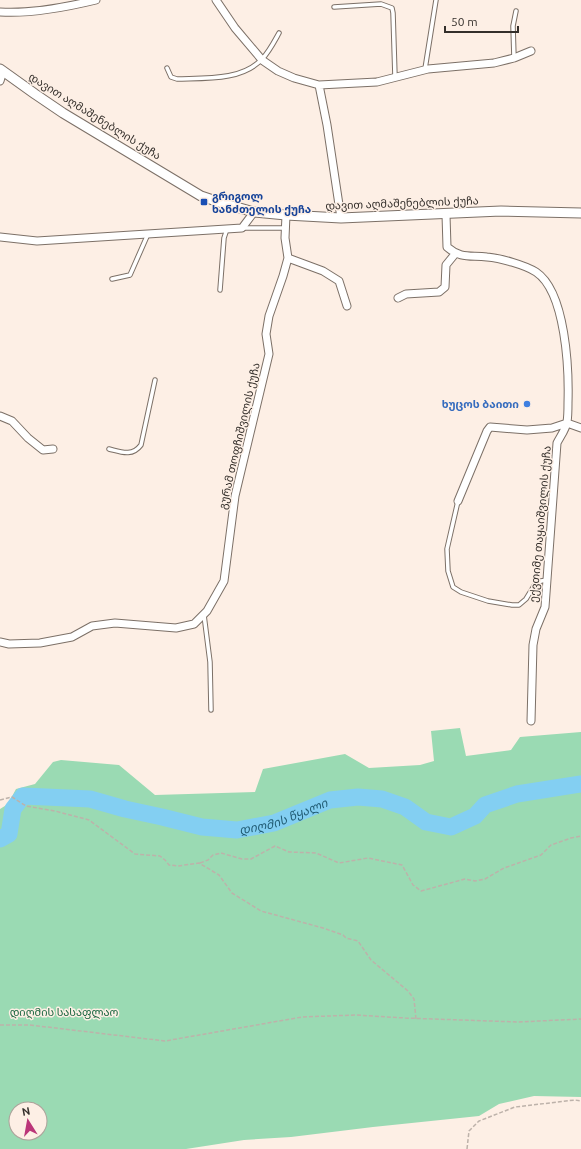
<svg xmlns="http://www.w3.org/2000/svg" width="581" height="1149" viewBox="0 0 581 1149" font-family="Ubuntu,'Noto Sans Georgian',sans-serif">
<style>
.green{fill:#9adab3;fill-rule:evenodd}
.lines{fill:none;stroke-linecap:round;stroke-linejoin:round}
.river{stroke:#83cff2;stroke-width:17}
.service-casing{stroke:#7c7067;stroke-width:5.5}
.minor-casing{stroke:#7c7067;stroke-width:9}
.tertiary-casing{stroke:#7c7067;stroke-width:11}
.path{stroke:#bdb2aa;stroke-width:1.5;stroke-dasharray:4 2;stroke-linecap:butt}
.service{stroke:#fff;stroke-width:3.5}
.minor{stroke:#fff;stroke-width:7}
.tertiary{stroke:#fff;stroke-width:9}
.transit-dot{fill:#1a4fb4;stroke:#fdefe5;stroke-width:1.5}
.shop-dot{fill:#3f7fe0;stroke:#fdefe5;stroke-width:1.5}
.labels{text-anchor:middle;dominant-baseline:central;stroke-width:3;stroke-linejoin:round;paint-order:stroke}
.street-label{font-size:11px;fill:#342f2b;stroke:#fdefe5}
.transit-label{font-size:11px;font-weight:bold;fill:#164399;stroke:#fdefe5;text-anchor:start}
.shop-label{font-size:11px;font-weight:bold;fill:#366cbe;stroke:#fdefe5;text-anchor:end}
.park-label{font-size:11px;fill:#1b6741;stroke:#fdefe5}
.water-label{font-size:12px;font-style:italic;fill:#215c74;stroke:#fdefe5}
</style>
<rect width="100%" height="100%" fill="#fdefe5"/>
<!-- green -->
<path class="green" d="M460 728 466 756 511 750 520 737 581 732V1097L534 1096 499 1104 479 1116 373 1127 291 1137 244 1140 186 1149H0V809L8 804 16 789 35 784 53 762 61 760 119 765 155 795 255 792 263 769 345 754 369 768 420 765 434 761 431 731ZM16 1109H40V1133H16Z"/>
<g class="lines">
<!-- river -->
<path class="river" id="s1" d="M0 839 9 834 13 809 23 796 90 799 125 809 162 817 202 827 237 830 274 823 330 800 358 797 382 799 405 807 426 822 451 827 475 816 485 805 517 794 581 784"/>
<defs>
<path id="service" d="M334 7 381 4 392 8 393 13 395 77
M514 58 513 26 516 11
M167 68 171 77 177 79C204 78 242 81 262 59 269 52 274 42 279 33
M425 69 436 0
M243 228H285
M112 279 130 275 148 234
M220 290 224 238 227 229
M109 449C121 452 132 457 141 445L155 380
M458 501 447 549 448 571 453 587 461 592 488 601 512 605H519L526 599 534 586 541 581 547 580
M204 615 210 662 211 710"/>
<path id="minor" d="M216 0 235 28 262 60 278 71 294 78 319 85 377 82 428 69 494 63 514 58 531 51
M0 12C30 14 67 7 96 0
M0 81 3 71
M319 85 327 125 341 218
M446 215 447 247C461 259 470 255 487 257 500 258 525 265 536 272 566 292 569 370 568 403 568 409 568 416 567 422 566 429 560 437 557 443L545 607 536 629 533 645 531 721
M0 237 37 241 242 228 254 212
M288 258 323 271 339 281 347 306
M398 298 406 294 439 292 445 287 446 265 455 254
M0 416 12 421 28 438 43 450 53 449
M458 501 487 431 490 427 527 430 552 428 567 423 581 428
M0 642 9 644 40 643 72 637 92 626 115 623 176 628 194 624 207 611 224 581 235 496 269 354 266 334 269 316 283 276 288 258 285 238 286 215"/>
<path id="tertiary" d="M0 69 35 94 63 113 201 196 222 203 254 212 286 215 341 218 501 211 581 213"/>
</defs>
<!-- service casing -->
<use href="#service" class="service-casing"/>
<!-- minor casing -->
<use href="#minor" class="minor-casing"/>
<!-- tertiary casing -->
<use href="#tertiary" class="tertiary-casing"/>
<!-- path -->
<path class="path" d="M0 800 12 797 26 806 55 811 89 820 135 854 160 856 165 860 169 865 178 866 199 863 219 875 232 893 261 911 323 928 343 935 346 938 358 941 371 960 408 991 414 999 416 1019
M200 863 208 860 213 855 221 853 242 859H251L275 846 289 852 316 853 339 863 368 858 402 865 413 885 421 891 465 879 475 881 485 879 504 868 541 855 551 845 571 838 581 836
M0 1025H30L165 1041 302 1017 355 1015 405 1018 518 1022 581 1019
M467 1149 469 1131 479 1121 515 1107 575 1100 581 1101"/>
<!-- service -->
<use href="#service" class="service"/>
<!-- minor -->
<use href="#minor" class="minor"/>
<!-- tertiary -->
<use href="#tertiary" class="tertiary"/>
</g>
<!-- markers -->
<rect class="transit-dot" x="200" y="198" width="8" height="8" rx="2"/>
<circle class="shop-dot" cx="527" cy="404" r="4"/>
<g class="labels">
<!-- street labels -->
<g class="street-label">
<text transform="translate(95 116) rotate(32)">დავით აღმაშენებლის ქუჩა</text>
<text transform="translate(402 203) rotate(-2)">დავით აღმაშენებლის ქუჩა</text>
<text transform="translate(239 436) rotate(-77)">გურამ თოფჩიშვილის ქუჩა</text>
<text transform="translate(540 524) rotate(-85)">ექვთიმე თაყაიშვილის ქუჩა</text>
</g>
<!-- transit labels -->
<g class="transit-label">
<text x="212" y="196">გრიგოლ<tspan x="212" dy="13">ხანძთელის ქუჩა</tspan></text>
</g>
<!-- shop labels -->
<g class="shop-label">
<text x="519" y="404">ხუცოს ბაითი</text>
</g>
<!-- park labels -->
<g class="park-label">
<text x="64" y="1012">დიღმის სასაფლაო</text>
</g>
<!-- water labels -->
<g class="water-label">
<text stroke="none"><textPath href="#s1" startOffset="318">დიღმის წყალი</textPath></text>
</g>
</g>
<!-- north arrow -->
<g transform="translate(28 1121) rotate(349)"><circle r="19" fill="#fdefe5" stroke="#ada29b"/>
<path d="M0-3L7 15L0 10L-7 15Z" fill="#bb3579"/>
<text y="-6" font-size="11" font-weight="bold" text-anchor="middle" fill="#342f2b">N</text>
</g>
<!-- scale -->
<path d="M445 26v6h73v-6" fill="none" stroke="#342f2b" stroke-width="2"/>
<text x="451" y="26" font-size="12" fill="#342f2b" stroke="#fdefe5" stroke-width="3" paint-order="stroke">50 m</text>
</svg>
